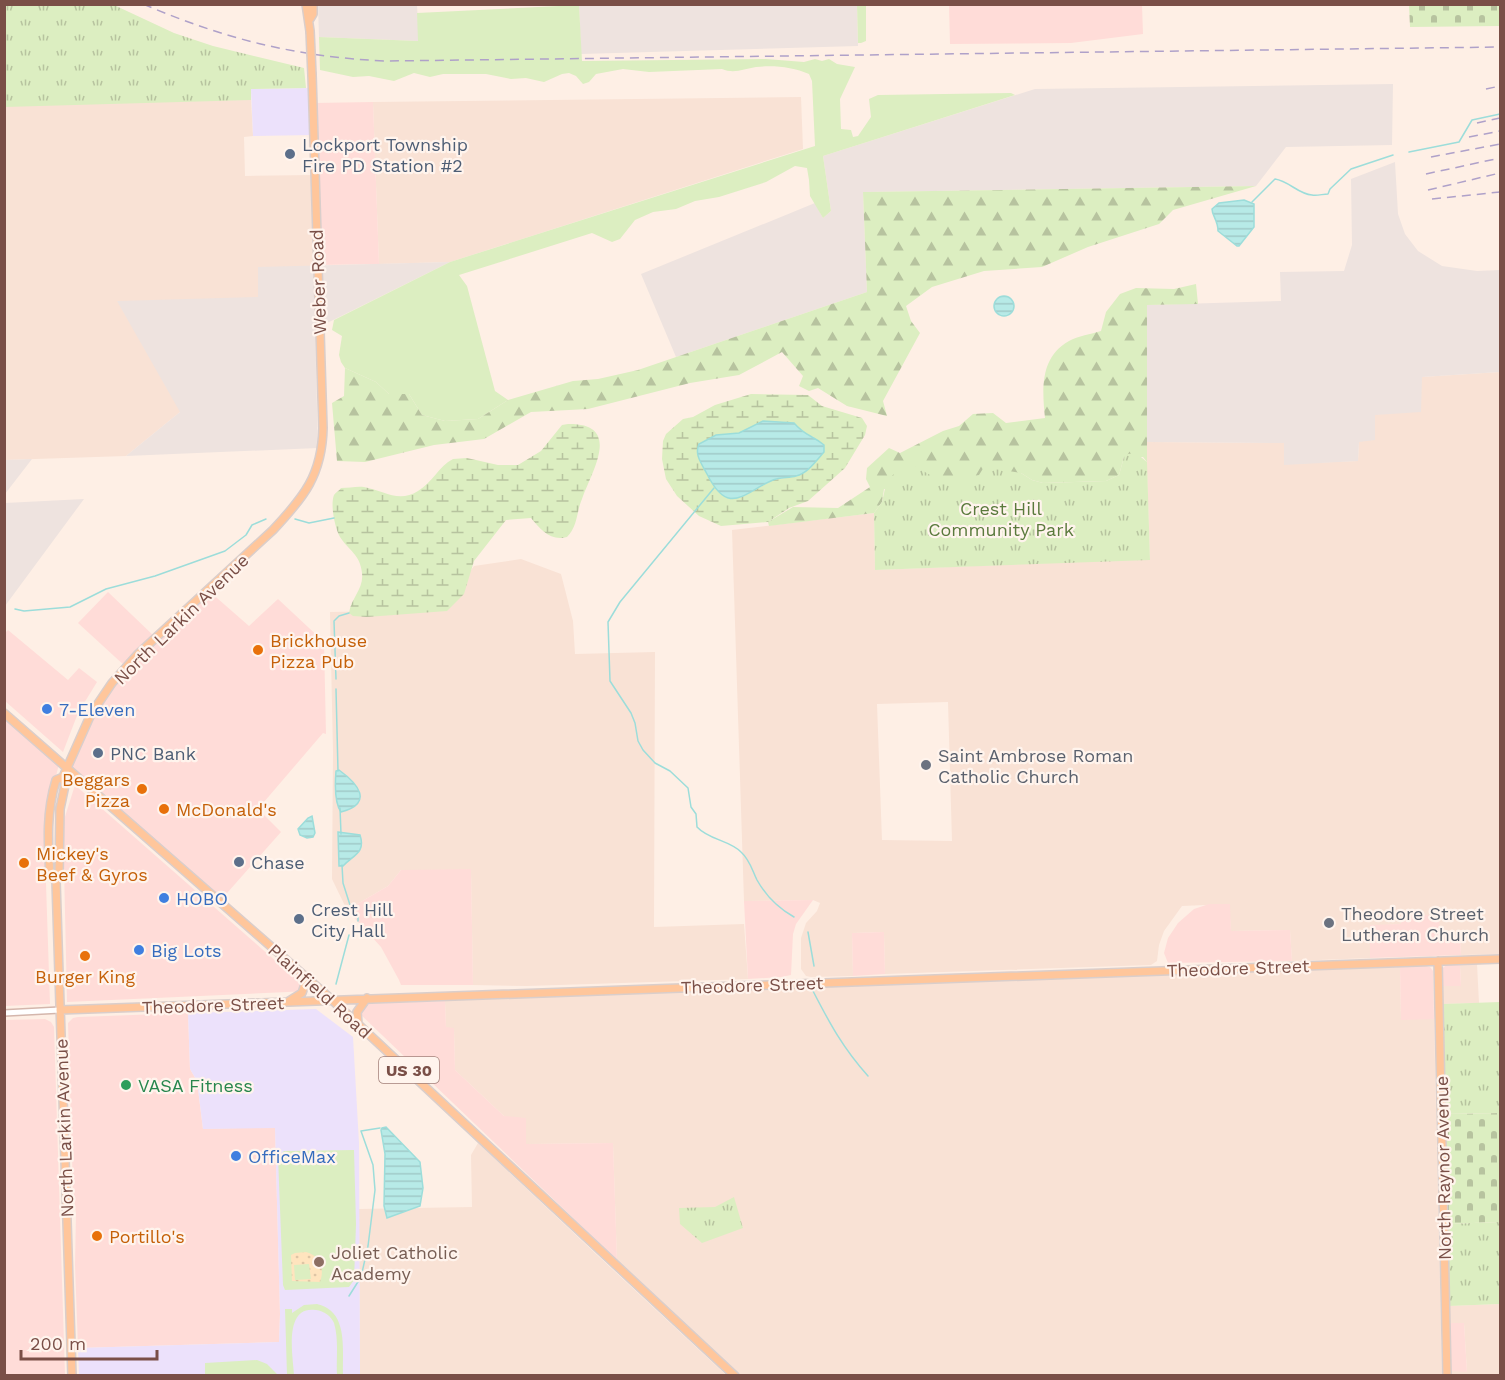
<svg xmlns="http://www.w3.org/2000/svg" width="1505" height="1380" viewBox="0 0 1505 1380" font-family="'Work Sans',sans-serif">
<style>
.residential{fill:#f9e2d5;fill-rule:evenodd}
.commercial{fill:#ffdcd8}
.industrial{fill:#eee3df}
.education{fill:#ece1fb}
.green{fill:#dceec1}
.forest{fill:url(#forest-firs)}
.wetland{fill:url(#wetland-marsh);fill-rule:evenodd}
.sand{fill:url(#sand-dots);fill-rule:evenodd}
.cemetery{fill:url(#cemetery-stones)}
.park{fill:url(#park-tufts)}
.water{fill:url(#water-rules);stroke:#9cddda;stroke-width:1.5}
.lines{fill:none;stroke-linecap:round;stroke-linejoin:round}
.stream{stroke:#9cddda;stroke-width:1.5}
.minor-casing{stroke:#d4b6ac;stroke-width:8}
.major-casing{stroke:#dacecb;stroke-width:10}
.minor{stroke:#fff;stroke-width:5}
.major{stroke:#ffc69b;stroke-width:7}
.rail{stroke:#afa1c9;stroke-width:1.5;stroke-dasharray:9 6;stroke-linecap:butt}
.major-bridge-casing{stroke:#dacecb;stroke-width:10;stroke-linecap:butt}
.major-bridge{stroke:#ffc69b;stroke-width:7}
.service-dot{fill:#5c6f8a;stroke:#fff4ed;stroke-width:2}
.food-dot{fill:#e8710a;stroke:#fff4ed;stroke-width:2}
.shop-dot{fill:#3f7fe0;stroke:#fff4ed;stroke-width:2}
.worship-dot{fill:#6b7280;stroke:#fff4ed;stroke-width:2}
.leisure-dot{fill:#2e9e5b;stroke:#fff4ed;stroke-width:2}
.education-dot{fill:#8d6e63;stroke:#fff4ed;stroke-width:2}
.labels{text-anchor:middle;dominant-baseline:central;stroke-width:4.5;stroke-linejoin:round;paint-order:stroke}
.shield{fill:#fff4ed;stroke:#a28079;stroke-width:1.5}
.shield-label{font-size:16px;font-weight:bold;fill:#7a4f47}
.service-label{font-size:18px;fill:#4e5e75;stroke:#fff4ed;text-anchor:start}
.street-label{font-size:18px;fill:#7a4f47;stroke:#fff4ed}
.park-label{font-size:18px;fill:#5a7a3c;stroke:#fff4ed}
.food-label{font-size:18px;fill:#c56008;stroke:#fff4ed;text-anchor:start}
.shop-label{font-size:18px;fill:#366cbe;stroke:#fff4ed;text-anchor:start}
.worship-label{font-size:18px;fill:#5b616d;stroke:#fff4ed;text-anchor:start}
.leisure-label{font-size:18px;fill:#27864d;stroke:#fff4ed;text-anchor:start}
.education-label{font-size:18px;fill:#785e54;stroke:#fff4ed;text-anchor:start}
</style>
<defs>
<pattern id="forest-firs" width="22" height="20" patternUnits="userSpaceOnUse" patternTransform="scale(1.5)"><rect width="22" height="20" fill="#dceec1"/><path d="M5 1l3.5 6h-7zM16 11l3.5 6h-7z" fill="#b7c39f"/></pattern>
<pattern id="wetland-marsh" width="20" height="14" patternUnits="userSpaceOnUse" patternTransform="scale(1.5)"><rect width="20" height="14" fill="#dceec1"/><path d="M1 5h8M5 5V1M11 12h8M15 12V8" fill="none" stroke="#b7c39f"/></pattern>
<pattern id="sand-dots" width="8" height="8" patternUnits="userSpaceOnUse" patternTransform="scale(1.5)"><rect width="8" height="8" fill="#ffe4be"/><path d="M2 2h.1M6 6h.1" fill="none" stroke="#dec5a5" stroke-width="1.8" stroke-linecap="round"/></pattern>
<pattern id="cemetery-stones" width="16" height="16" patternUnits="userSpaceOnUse" patternTransform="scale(1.5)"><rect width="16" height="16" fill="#dceec1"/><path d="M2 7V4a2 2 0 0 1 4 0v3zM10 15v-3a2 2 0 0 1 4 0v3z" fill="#b7c39f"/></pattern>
<pattern id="park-tufts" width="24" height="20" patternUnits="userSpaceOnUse" patternTransform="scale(1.5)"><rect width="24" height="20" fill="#dceec1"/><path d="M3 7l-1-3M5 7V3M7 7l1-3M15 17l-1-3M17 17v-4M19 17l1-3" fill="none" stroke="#b7c39f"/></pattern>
<pattern id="water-rules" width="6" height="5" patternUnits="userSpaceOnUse" patternTransform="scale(1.5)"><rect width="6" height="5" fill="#b7eae7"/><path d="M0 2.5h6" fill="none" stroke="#a1cac8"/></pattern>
</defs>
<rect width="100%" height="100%" fill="#feefe5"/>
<!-- residential -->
<path class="residential" d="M801 97 803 149 450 262 379 264 373 102Z
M251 100 253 136 244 137 245 176 314 175 316 265 258 297 180 412 126 456 5 460 4 102Z
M1500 372V954L1461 955 1460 937 1440 936 1402 915V924L1370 926V958L1292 961 1290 930 1231 931 1229 904 1182 906 1164 931 1159 945 1157 961 1151 965 885 974 884 932 852 933 853 976 811 977 806 976 801 969V938L806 923 817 911 820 903 813 900 744 901 732 530 874 513 875 570 1150 559 1146 442 1284 443V464L1358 461 1359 442 1375 415 1422 377ZM948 702 952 841 882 840 877 704Z
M521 559 561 574 573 621 575 654 655 652 654 927 744 924 748 979 527 986 473 985 471 870H401L388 886 347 910 332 879 333 752 330 612 442 610 474 566Z
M1477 964 1479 1003 1442 1004 1441 986H1461L1460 965Z
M1400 967 1401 1019H1434L1442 1375H740L617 1260 613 1143 526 1144 504 1116 455 1070 454 1028H446L445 1001 595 992Z
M478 1143 596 1254 726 1375H360L359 1209 472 1207 471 1155Z
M1500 1304V1375H1451V1371H1467L1464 1323H1449V1306Z"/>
<!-- commercial -->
<path class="commercial" d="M949 5H1142L1143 34 1071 43 950 44Z
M373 102 379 264 318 265 314 103Z
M209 591 249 626 278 599 324 642 326 734 323 733 258 809 281 832 220 901 69 767 81 736 103 699 130 665Z
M108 592 155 637 126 667 78 623Z
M8 630 68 680 79 668 97 682 78 713 63 752 5 701 4 634Z
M4 715 59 764 44 824 50 1004 5 1006Z
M75 785 310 991 67 1002 63 823Z
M471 869 473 985H401L399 980 381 947 347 910 388 886 401 870Z
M813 900 796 924 793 934 791 975 781 977 748 979 744 901Z
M1209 904H1230L1231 931 1290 930 1292 961 1168 963 1164 953 1168 938 1178 923 1194 909Z
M1401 915H1439L1440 936 1460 937 1461 955 1370 958V925L1401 924Z
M884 932 885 974 853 976 852 933Z
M1446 965H1460L1461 986H1441V970Z
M1425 966 1430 967 1433 971 1434 1019 1401 1020 1400 967Z
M445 1001 446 1027 454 1028 455 1070 504 1116 526 1118V1144L613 1143 617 1260 359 1013 358 1004Z
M188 1013 190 1069 197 1081 203 1129 275 1127 280 1314 279 1342 78 1348 75 1265 76 1213 73 1190 68 1023 73 1018 78 1017Z
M45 1019 51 1022 54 1027 65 1375H5V1020Z
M1449 1323H1464L1467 1372 1451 1371Z"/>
<!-- industrial -->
<path class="industrial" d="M318 5H417L419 41 319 37Z
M579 5H857L858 46 581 54Z
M1393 84 1392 145 1286 147 1256 186 863 192 867 292 676 357 641 274 815 203 823 218 831 211 823 156 1035 89Z
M1395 162 1398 214 1405 234 1418 251 1442 266 1477 271 1500 270V372L1422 377 1421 412 1375 415V440L1359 442 1358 461 1284 465V443L1146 442 1147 305 1281 301 1280 272 1344 271 1352 245 1351 179Z
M450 262 315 329 318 448 126 456 180 412 117 301 258 297V267Z
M32 459 5 494V460Z
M84 499 5 606V503Z"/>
<!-- education -->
<path class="education" d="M311 88 313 135 253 136 251 89Z
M316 1009 353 1037 359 1143 360 1375H79L78 1348 279 1342 280 1314 275 1128 203 1129 197 1081 190 1069 188 1013Z"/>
<!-- green -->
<path class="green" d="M579 5 582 61 766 59 804 62 815 59 822 61 829 59 837 64 855 67 840 99 841 129 851 130 853 137 858 136 871 117 869 99 878 95 1011 93 1015 95 823 156 831 211 823 218 810 196 809 180 807 168 795 166 766 182 719 197 695 201 676 209 653 212 635 220 620 239 612 242 592 233 459 275 467 286 495 391 508 400 478 419 445 421 422 415 409 394H389L376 382 345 368 341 362 339 355 342 336 332 330 334 320 450 262 815 146 812 81 809 74C793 67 774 65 756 67 744 69 734 74 722 69L649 72 623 69 596 74 589 82 583 84 576 76 569 73 562 74 544 82 526 78 511 79 486 74H443L430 77 414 73 394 81 369 76 353 77 320 70 319 37 418 41 417 13Z
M857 5H866V41L861 43H858Z
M354 1150 356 1224 354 1280 349 1287 285 1290 283 1285 278 1157 284 1151Z
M317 1304C349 1311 342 1350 343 1375H337C336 1359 339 1339 334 1323 331 1316 324 1311 316 1310 283 1305 293 1356 294 1375H287L285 1309H292V1313L304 1305Z
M257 1360 267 1364 278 1375H205V1363Z"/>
<!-- forest -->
<path class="forest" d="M1256 186 1173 210 1159 224 1088 247 1042 267 984 271 932 287 906 306 911 321 920 333 883 401 887 416 847 406 818 388 809 391 799 386 803 376 782 352 739 375 690 383 588 409 531 412 484 439 434 445 365 462 337 461 332 403 344 396 345 368 376 382 389 394H409L422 415 445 421 478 419 508 400 573 381 598 379 638 370 867 292 863 192Z
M1196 284 1198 304 1147 305V462L1143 457H1124L1119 475 1106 481 1043 483 1032 480 1021 473 981 486 884 489 882 502 874 513 769 526 768 522 793 507 838 508 870 487 866 479 867 468 889 448 900 453 943 431 959 426 973 414 993 413 1006 423 1045 418C1042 389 1040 357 1069 341 1078 336 1091 334 1101 331L1106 312 1120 294 1136 288 1174 289Z"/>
<!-- wetland -->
<path class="wetland" d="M751 394 808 395 822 406 862 418 867 426 865 435 845 468 808 501 789 508 768 522 721 526 699 516 677 496 666 479 662 459 663 441 666 434 683 419 693 417 715 405ZM759 424 814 437 816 461 798 476 773 480 742 497 730 498 716 435 739 433Z
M568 424C623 423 592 471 582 499 576 513 578 526 567 537 551 542 540 529 531 518L506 520 474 561 464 594 447 611 367 617 353 616 349 613C351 598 364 589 362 573 360 554 349 551 340 537 335 528 330 505 334 495 336 492 339 491 341 488 349 488 357 486 364 487 384 491 399 503 418 491 432 483 439 466 453 459L467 458 498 465H518L541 451 562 425Z"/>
<!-- sand -->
<path class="sand" d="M306 1252C320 1256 325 1268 320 1282L292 1281 291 1255 295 1253ZM309 1264 311 1279 295 1280 294 1265Z"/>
<!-- cemetery -->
<path class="cemetery" d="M1409 5H1500V26L1410 27Z
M1500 1113V1222L1447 1224 1444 1114Z"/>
<!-- park -->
<path class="park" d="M4 5H114L174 33 213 46 304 68 306 88 251 89V100L5 107Z
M1136 453 1147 462 1150 560 875 570 874 513 882 502 887 480 908 462C940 480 942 487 979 475L984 467 1021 473 1032 480 1043 483 1106 481 1119 475 1124 457 1128 454Z
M1500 1002V1113L1444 1114 1442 1004Z
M734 1197 743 1228 702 1243 680 1224 679 1208 715 1207Z
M1500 1222V1304L1449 1306 1447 1224Z"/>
<!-- water -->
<path class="water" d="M1244 200 1254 204V227L1239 246H1237L1218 231C1218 220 1212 216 1212 209L1219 203Z
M994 306a10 10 0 1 1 20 0a10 10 0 1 1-20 0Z
M763 421 794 423C805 436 812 435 824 445V452C816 461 808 473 796 476 789 478 780 477 773 480 744 492 729 518 707 474 702 464 694 455 699 444L716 435 739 433Z
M339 770C357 783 375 803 341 812 334 802 335 783 336 771Z
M312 816 315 833 313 837 307 838 300 835 298 829 308 818Z
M338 832 360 835C366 853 353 855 343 866H339Z
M386 1127 420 1162 423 1188 420 1206 387 1218 384 1206 385 1154 381 1130 382 1128Z"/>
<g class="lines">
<!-- stream -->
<path class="stream" d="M1409 152 1459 142 1472 120 1500 114
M1252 202 1275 179C1289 181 1298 194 1312 195 1317 196 1323 194 1328 194L1330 189 1351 169 1393 155
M714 488 620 602 608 622 610 681 631 713 635 723 638 741 643 750 655 763 670 771 688 788 691 807 696 814 697 827C709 840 729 840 741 852 750 860 752 870 757 880 766 896 778 908 794 917
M295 519 309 523 334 518
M15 609 24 611 70 607 106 589 155 576 225 551 246 535 252 525 266 519
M336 679 334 621 339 616 349 613
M336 689 338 771
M340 808 341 834
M342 865 343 883 350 905
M358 914V921
M808 932 814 966
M336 984 349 935
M813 991C830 1024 843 1048 868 1076
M349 1296 361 1277 368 1246 375 1190 373 1165 361 1131 380 1128"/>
<defs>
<path id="minor" d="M4 1013 60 1010"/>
<path id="major" d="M306 4 310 31
M310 19 313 14V4
M4 713 331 999 735 1376
M63 777 65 785 60 809 59 876 56 881 72 1376
M56 881 50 876C48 842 46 813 56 780L63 777 91 714 112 683 137 655 273 530C304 497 322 475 323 428L312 75
M1438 961 1447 1376
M289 1001 302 993 307 978
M60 1010 1500 959
M358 1024 357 1012 367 998"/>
</defs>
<!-- minor casing -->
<use href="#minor" class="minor-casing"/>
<!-- major casing -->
<use href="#major" class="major-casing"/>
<!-- minor -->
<use href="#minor" class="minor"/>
<!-- major -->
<use href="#major" class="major"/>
<!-- rail -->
<path class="rail" d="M143 4C225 39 296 57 386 61L1500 47
M1486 89 1500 86
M1477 123 1500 118
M1469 137 1500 131
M1431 157 1500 144
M1426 174 1500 158
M1428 190 1500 173
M1432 199 1500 192"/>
<defs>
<path id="major-bridge" d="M310 31 312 75"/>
</defs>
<!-- major-bridge casing -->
<use href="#major-bridge" class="major-bridge-casing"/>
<!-- major-bridge -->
<use href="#major-bridge" class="major-bridge"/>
</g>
<!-- markers -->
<g class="service-dot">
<circle cx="290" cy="154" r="6"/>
<circle cx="98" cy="753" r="6"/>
<circle cx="239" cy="862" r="6"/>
<circle cx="299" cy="919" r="6"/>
</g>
<g class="food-dot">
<circle cx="258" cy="650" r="6"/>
<circle cx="142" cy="789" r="6"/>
<circle cx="164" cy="809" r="6"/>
<circle cx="24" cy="863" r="6"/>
<circle cx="85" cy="956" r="6"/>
<circle cx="97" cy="1236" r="6"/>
</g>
<g class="shop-dot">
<circle cx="47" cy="709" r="6"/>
<circle cx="164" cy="898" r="6"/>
<circle cx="139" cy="950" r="6"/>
<circle cx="236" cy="1156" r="6"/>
</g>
<g class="worship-dot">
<circle cx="926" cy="765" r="6"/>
<circle cx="1329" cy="923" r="6"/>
</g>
<circle class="leisure-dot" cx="126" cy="1085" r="6"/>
<circle class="education-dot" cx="319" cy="1262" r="6"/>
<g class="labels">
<!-- shield labels -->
<rect class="shield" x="379" y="1057" width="60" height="26" rx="4.5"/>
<g class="shield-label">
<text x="409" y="1070">US 30</text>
</g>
<!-- service labels -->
<g class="service-label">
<text x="302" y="144">Lockport Township<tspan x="302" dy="21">Fire PD Station #2</tspan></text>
<text x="110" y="753">PNC Bank</text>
<text x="251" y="862">Chase</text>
<text x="311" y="909">Crest Hill<tspan x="311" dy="21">City Hall</tspan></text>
</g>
<!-- street labels -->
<g class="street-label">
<text transform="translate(318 282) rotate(-92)">Weber Road</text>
<text transform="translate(181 619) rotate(-44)">North Larkin Avenue</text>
<text transform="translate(1238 968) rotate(-2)">Theodore Street</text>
<text transform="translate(752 985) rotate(-2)">Theodore Street</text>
<text transform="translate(320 991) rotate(42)">Plainfield Road</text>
<text transform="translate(213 1005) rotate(-2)">Theodore Street</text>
<text transform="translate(64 1128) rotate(-92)">North Larkin Avenue</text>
<text transform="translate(1443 1168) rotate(-91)">North Raynor Avenue</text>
</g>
<!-- park labels -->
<g class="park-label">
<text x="1001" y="508">Crest Hill<tspan x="1001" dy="21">Community Park</tspan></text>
</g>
<!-- food labels -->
<g class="food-label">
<text x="270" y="640">Brickhouse<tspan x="270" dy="21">Pizza Pub</tspan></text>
<text x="130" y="779" text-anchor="end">Beggars<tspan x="130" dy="21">Pizza</tspan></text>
<text x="176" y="809">McDonald's</text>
<text x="36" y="853">Mickey's<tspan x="36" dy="21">Beef &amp; Gyros</tspan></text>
<text x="85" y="976" text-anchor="middle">Burger King</text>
<text x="109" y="1236">Portillo's</text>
</g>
<!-- shop labels -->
<g class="shop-label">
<text x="59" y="709">7-Eleven</text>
<text x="176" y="898">HOBO</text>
<text x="151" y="950">Big Lots</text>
<text x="248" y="1156">OfficeMax</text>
</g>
<!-- worship labels -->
<g class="worship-label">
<text x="938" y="755">Saint Ambrose Roman<tspan x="938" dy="21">Catholic Church</tspan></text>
<text x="1341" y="913">Theodore Street<tspan x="1341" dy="21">Lutheran Church</tspan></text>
</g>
<!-- leisure labels -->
<g class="leisure-label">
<text x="138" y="1085">VASA Fitness</text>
</g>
<!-- education labels -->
<g class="education-label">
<text x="331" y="1252">Joliet Catholic<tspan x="331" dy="21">Academy</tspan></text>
</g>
</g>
<!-- border -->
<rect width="1505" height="1380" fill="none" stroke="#7a4f47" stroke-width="12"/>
<!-- scale -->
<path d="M21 1350v9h136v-9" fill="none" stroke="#7a4f47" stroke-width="3"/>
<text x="30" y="1350" font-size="18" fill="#7a4f47" stroke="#fff4ed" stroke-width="4.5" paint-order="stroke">200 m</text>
</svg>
